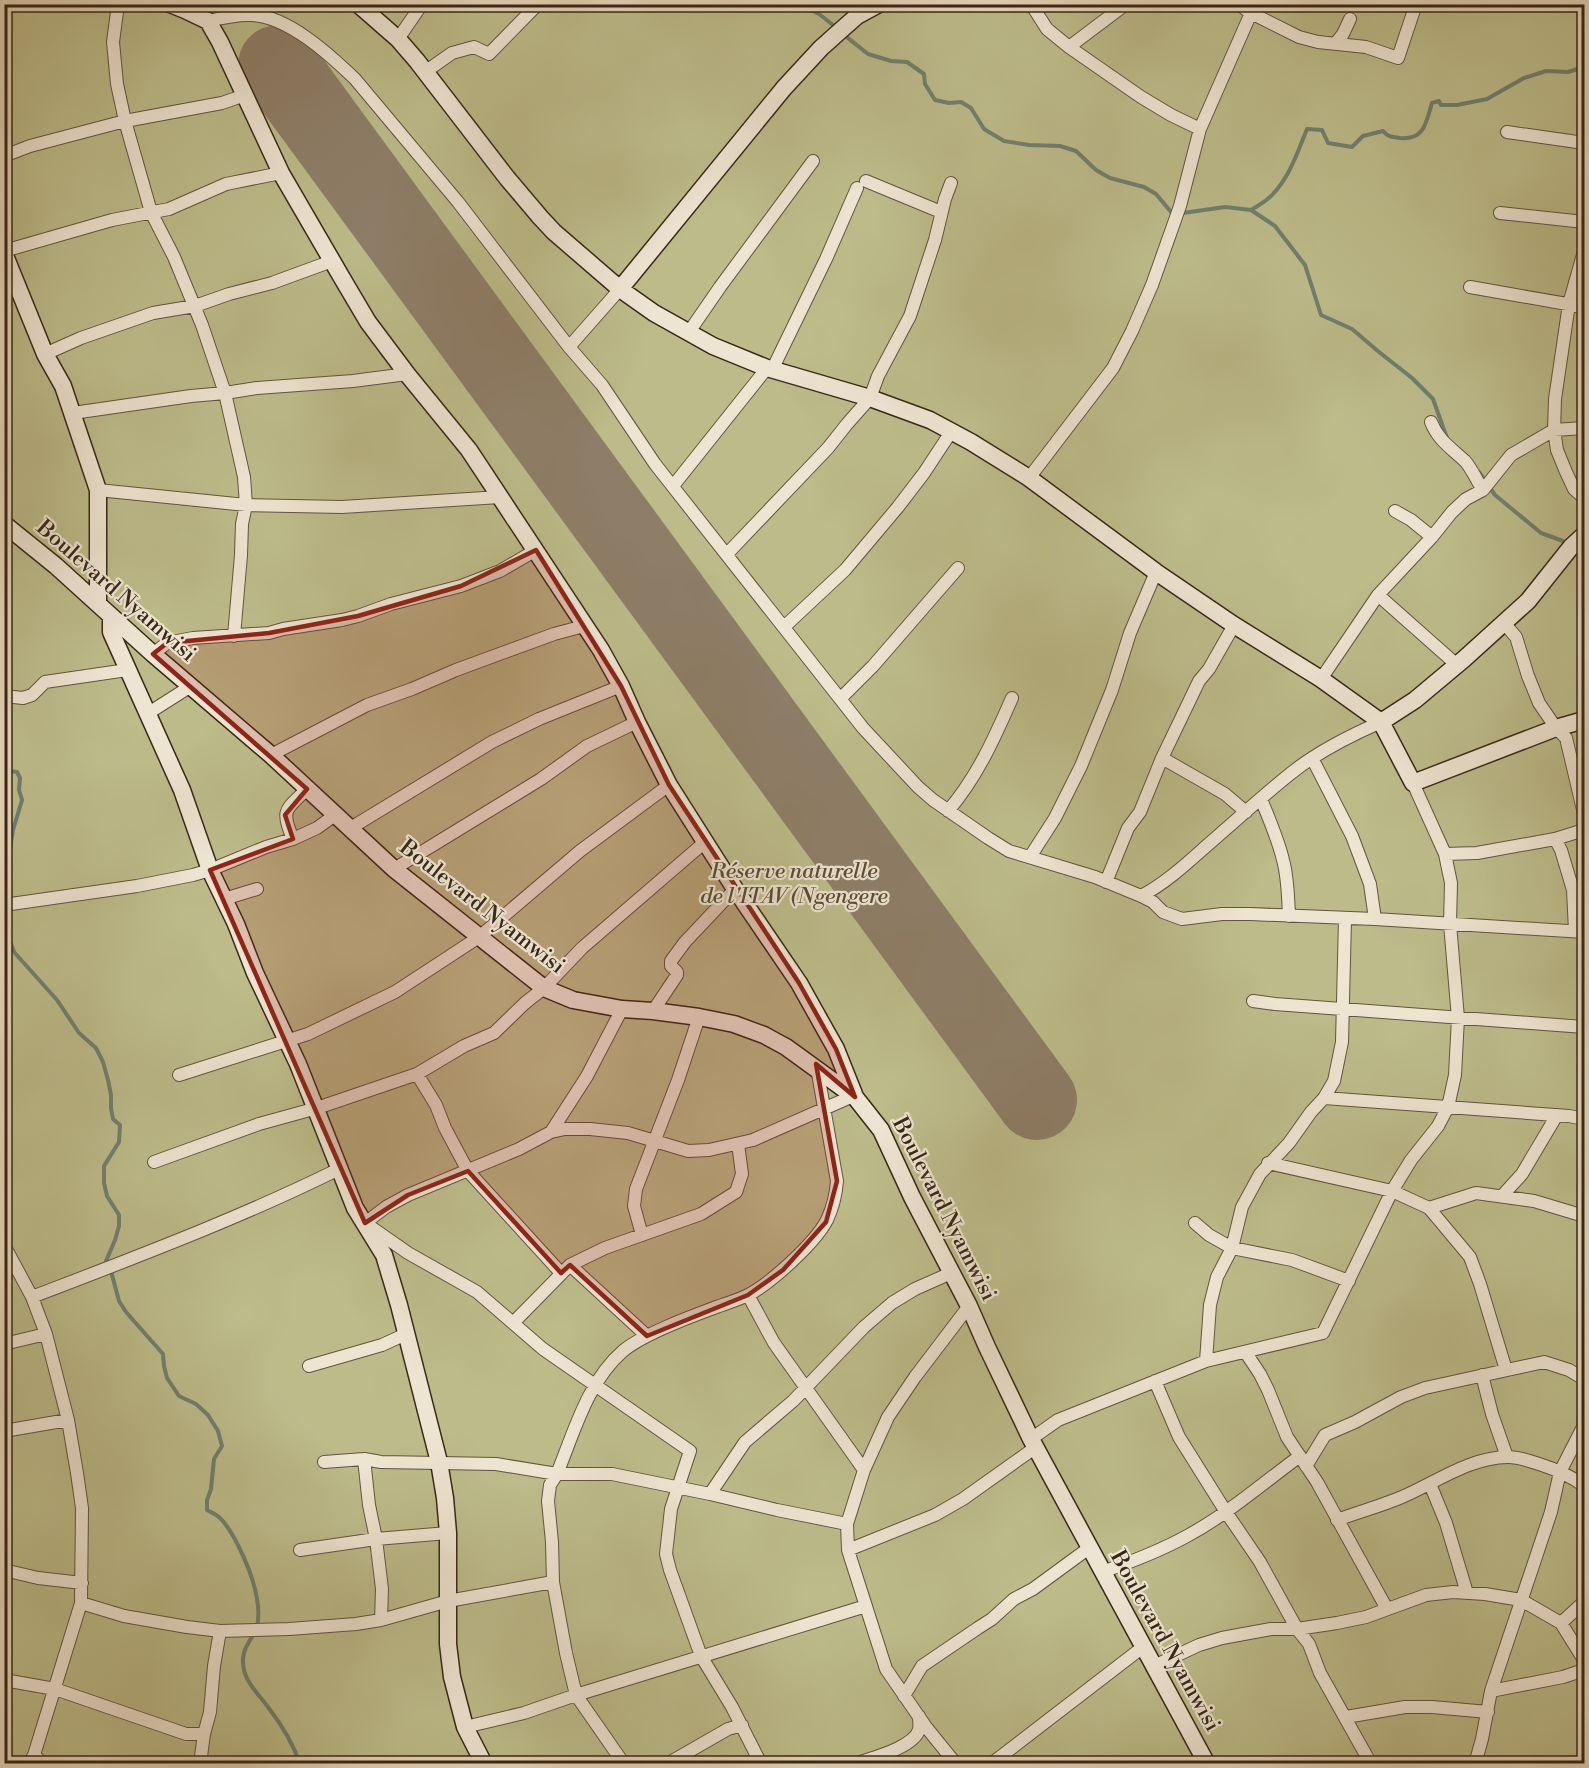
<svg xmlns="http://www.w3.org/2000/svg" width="1589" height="1768" viewBox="0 0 1589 1768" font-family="'Libre Bodoni',serif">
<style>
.green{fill:#bdbb8a;stroke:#7a7150;stroke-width:1.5}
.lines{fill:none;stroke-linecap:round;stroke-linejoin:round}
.stream{stroke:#717f6f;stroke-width:4}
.runway{stroke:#8e7e68;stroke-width:80}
.street-casing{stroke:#635340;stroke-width:14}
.secondary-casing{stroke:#382717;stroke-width:19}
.street{stroke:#eee4d2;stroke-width:12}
.secondary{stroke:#eee4d2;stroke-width:16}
.marked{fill:#8f2418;fill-opacity:0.2;stroke:#8f2418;stroke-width:4.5;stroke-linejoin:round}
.labels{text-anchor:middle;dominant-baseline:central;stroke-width:4.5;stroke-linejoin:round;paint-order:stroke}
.street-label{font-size:22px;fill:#382717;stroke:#eee4d2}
.park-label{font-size:22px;font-style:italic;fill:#594c34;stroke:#eee4d2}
</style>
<rect width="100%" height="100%" fill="#e5d6ba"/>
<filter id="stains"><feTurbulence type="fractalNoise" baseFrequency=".00333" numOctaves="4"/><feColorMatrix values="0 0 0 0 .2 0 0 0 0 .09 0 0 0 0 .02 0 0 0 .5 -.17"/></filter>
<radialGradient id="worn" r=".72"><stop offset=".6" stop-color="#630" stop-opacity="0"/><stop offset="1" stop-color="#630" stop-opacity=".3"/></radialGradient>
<!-- green -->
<path class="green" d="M5 5H1584V1763H5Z"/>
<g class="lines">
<!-- stream -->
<path class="stream" d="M799 4 819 14 833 25
M843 34 868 54 891 61 907 62 924 74 925 84 935 100 949 103 961 102 971 108 984 129 1004 141 1029 145 1060 146 1076 151 1096 170 1110 178 1144 187 1156 194 1171 212 1183 213 1225 207 1251 210 1275 226 1305 265 1321 315 1352 329 1379 352 1412 378 1433 399 1447 438
M1251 210C1258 206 1265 202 1271 196 1289 179 1298 151 1307 129L1322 130 1328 143 1352 147 1363 136 1383 131C1388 137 1392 137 1400 138 1425 140 1426 122 1432 103L1439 101 1441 105H1457L1487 99 1524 78 1546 71 1568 72 1584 67
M1479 472 1495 495 1541 533 1563 541 1569 545
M4 770 17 772 20 778 19 790 22 800 13 830 4 887
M4 919 6 930 14 952 57 1000 79 1033 96 1048 103 1062 108 1080 111 1095V1108L113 1119 120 1125 119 1142 104 1166V1183L107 1196 119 1215V1226L115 1240 106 1261
M111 1271 119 1301 126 1312 163 1354 164 1366 167 1378 179 1396 196 1404 208 1415 218 1431 222 1446 214 1459 211 1489 207 1500V1510C211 1512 215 1514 219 1517 235 1532 254 1577 257 1599 259 1609 259 1617 257 1627
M254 1634C249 1641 243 1650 243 1659 242 1680 257 1692 268 1707 281 1724 293 1743 300 1764"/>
<!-- runway -->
<path class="runway" d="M278 65 1037 1100"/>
<defs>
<path id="street" d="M118 4 113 42 117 84 125 121 151 212 174 257 202 325 225 393 244 477 246 505 242 524 241 555 234 636
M1031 4 1047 29 1069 47 1141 97 1171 115 1200 129
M1238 4 1251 13 1299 37 1318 42 1366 47 1398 58 1416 4
M208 21C221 18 235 15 249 15 286 14 330 55 355 79L458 202 569 347 602 385 655 464 863 728 918 787 933 800 988 838 1009 851 1095 877 1141 896 1153 902 1163 912 1182 919 1222 914H1250L1375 919 1584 932
M398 39 422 4
M1336 43 1343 34 1350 19
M1069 47 1126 4
M425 72 452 53 474 47 489 54 538 4
M1507 132 1584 143
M4 156 30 146 125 121 222 103 245 95
M866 181 941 212
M1500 213 1584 222
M4 251 112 220 169 209 226 184 281 173
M1584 251 1569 304 1555 399 1554 430 1557 450 1566 472 1574 489 1584 498
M1470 287 1584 307
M689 332 720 287 813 161
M569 347 620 289
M45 354 81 338 153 313 195 306 229 294 272 283 332 261
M773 368 826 259 857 188
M73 413 191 396 225 393 257 388 353 381 407 374
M1029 478 1113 368 1132 331 1152 285 1180 206 1200 129 1251 13 1257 4
M673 486 767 368
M98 490 246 505 342 507 500 497
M1483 490 1511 455 1554 430 1584 428
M1395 511 1411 520 1432 537
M727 554 828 448 847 424 870 398 878 376 910 316 935 240 945 199 951 183
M1378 595 1457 665
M1504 623 1516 637 1528 676 1539 703 1556 728 1566 738 1584 814
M784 627 845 570 898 507 924 473 951 432
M153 654 167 643 193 638 269 633 283 629 342 620 358 616 391 604 461 586 500 571 536 550
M1321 679 1378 595 1432 537 1452 512 1466 499 1483 490C1477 481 1472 469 1465 461 1451 448 1438 440 1431 422
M4 696 23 698 32 695 45 682 127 670
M841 698 873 666 958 568
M147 714 191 686
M271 755 367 705 412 689 456 670 554 634 584 626
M1162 758 1225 794 1246 812
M1312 758 1352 836 1370 884 1375 919
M1261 799C1269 819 1278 839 1283 860 1288 878 1288 897 1289 916
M948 811C977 777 994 739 1012 698
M349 829 492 742 539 719 621 686
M293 839C280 809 286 810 307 789
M1555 839 1561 850 1573 890 1575 931
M1445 854 1477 853 1555 839 1584 830
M1030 857 1055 818 1081 766 1112 690 1130 633 1156 572
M394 869 541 779 587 746 637 722
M1106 882 1128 828 1140 812 1162 758 1199 681 1209 669 1234 625
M1141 896C1164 884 1184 866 1203 849 1232 824 1260 798 1290 774 1317 752 1349 736 1381 722
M224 899 257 889
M4 905 137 886 193 875 210 870 266 847 293 839 317 828 335 815
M1253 1001 1275 1004 1584 1027
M653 1011 677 975V972L671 966V961L685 942 735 889
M417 1074 436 1105 445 1128 468 1171 561 1273
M179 1075 308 1034 395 992 479 937 580 851 669 785
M1324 1098 1569 1116 1584 1119
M551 1132 587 1076 622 1009
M154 1162 259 1124 317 1108 417 1074 464 1046 494 1033 525 1003 544 988 582 948 705 842
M1268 1163 1392 1191 1429 1208 1470 1257 1480 1284 1506 1370
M1502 1196 1522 1174 1557 1115
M1429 1208 1476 1193 1534 1201 1584 1216
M1195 1223 1209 1235 1232 1248 1292 1260 1349 1281
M642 1235 634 1206 636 1189 678 1080 699 1017
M4 1245 32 1297 46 1334 68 1420 77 1473 82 1508 81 1603 34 1755 29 1764
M570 1265 647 1336
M748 1295 774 1343 864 1470
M32 1297C136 1257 240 1218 339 1169
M513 1323 570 1265 605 1248 701 1214 736 1192 742 1174 738 1144
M4 1344 46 1334
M1246 1353 1260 1374 1268 1390 1287 1437 1317 1482 1387 1609
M1206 1361 1210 1305 1217 1277 1232 1248 1242 1207 1260 1174 1289 1143 1311 1112 1324 1098 1334 1081 1342 1042 1345 919
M309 1366 382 1345 406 1334
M1482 1375 1492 1414 1507 1457
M1155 1381 1179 1437 1226 1512 1260 1562 1297 1629 1309 1644 1320 1673 1371 1764
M4 1431 68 1420
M1031 1439 1058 1420 1206 1361 1323 1333 1392 1191 1411 1160 1438 1126 1448 1107 1455 1075 1458 1018 1450 924 1451 883 1445 854 1413 783
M364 1459 369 1505 376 1539 382 1589 381 1620
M324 1462 364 1459 381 1462 496 1464 557 1474H612L710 1494 777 1510 847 1524
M1306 1466 1325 1435 1355 1422 1401 1397 1425 1388 1544 1362 1569 1370 1584 1379
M1430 1484 1446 1523 1467 1593
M710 1494 745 1442 793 1401 864 1327 892 1303 915 1289 951 1273
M1337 1520C1358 1512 1381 1506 1402 1497 1435 1483 1470 1457 1508 1457 1519 1457 1529 1461 1539 1464 1555 1469 1571 1476 1584 1486
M300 1550 376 1539 448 1533
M848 1550 935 1515 963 1499 1036 1447
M4 1570 38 1578 82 1583
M1102 1572C1131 1562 1160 1551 1187 1536 1228 1514 1263 1483 1300 1456
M81 1603 124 1616 187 1627 220 1631 289 1629 356 1624 381 1620 448 1601 553 1582
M1561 1623 1584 1602
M1154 1666 1199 1645 1222 1638 1271 1629H1297L1337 1623 1366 1617 1426 1595 1453 1592 1485 1594 1521 1600 1561 1623 1584 1660
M4 1680 55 1689 186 1734H204
M1491 1691 1563 1677 1584 1670
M904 1696 922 1666 978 1628 992 1619 1014 1599 1033 1589 1089 1548
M1346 1717 1405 1707H1432L1488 1712
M465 1727 524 1713 576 1695 866 1606
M34 1755 43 1764
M200 1764 204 1734 210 1712 214 1666 220 1631
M624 1764 576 1695 566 1653 553 1582 552 1542 548 1501 550 1485 557 1474C574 1432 588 1381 623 1351 645 1333 695 1315 722 1305 731 1302 740 1299 748 1295 771 1283 815 1243 827 1220 833 1207 836 1195 837 1181L817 1068
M667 1764 728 1729 742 1725
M761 1764 732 1707 701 1656 670 1570 666 1554 671 1509 690 1451 543 1349 477 1292 408 1253 365 1223 386 1207 408 1195 519 1149 551 1132 565 1129H590L628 1133 688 1151 709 1150 753 1140 853 1096
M855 1764C871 1758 913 1748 919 1730 920 1726 919 1720 919 1716
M956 1764 926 1727 886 1669 848 1550 847 1524 864 1470 888 1417 915 1377 969 1306
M991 1764 1143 1647
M1475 1764 1482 1739 1491 1691 1551 1512 1560 1472 1584 1425"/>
<path id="secondary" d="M170 4 185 10 208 21 220 42 281 173 342 278 368 322 407 374 469 450 601 650 621 686 637 722 669 785 735 889 799 983 836 1049 854 1094
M358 4 398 39 417 61 507 178 540 217 554 232 620 289 654 313 713 346 767 368 870 398 930 420 971 442 1029 478 1156 572 1234 625 1321 679 1381 722 1413 783 1556 728 1584 720
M4 253 45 354 63 386 98 490V603
M620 289 784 88 821 48 840 31 857 16 879 4
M4 524 56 566 153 654 271 755 394 869 544 988 573 1000 622 1009 653 1011 699 1017 734 1024 764 1035 786 1047 855 1097 881 1130 912 1197 969 1306 987 1347 1031 1439 1207 1764
M111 616V632L182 790 210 870 236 924 255 973 298 1064 355 1208 384 1255 399 1305 439 1462 445 1498 448 1533V1644L452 1677 465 1727 484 1764
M1381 722 1415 700 1464 659 1528 601 1571 547 1584 535"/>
</defs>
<!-- street casing -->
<use href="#street" class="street-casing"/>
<!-- secondary casing -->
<use href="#secondary" class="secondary-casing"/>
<!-- street -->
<use href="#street" class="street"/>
<!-- secondary -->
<use href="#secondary" class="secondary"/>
</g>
<!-- marked area -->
<path class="marked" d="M536 550 621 686 669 785 799 983 836 1049 855 1097 816 1064 837 1181 826 1222 783 1270 748 1295 647 1336 570 1265 561 1273 468 1171 408 1195 365 1223 210 870 293 839 285 815 307 789 153 654 167 643 269 633 358 616 461 586Z"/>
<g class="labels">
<!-- street labels -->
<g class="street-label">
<text transform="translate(116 591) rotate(41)">Boulevard Nyamwisi</text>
<text transform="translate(482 907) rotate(38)">Boulevard Nyamwisi</text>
<text transform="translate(944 1209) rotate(63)">Boulevard Nyamwisi</text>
<text transform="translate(1165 1641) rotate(61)">Boulevard Nyamwisi</text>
</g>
<!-- park labels -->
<g class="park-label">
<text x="794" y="871">Réserve naturelle<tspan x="794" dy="25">de l'ITAV (Ngengere</tspan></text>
</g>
</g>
<!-- margin -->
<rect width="1589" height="1768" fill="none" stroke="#e5d6ba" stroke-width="24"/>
<rect x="6" y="6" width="1577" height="1756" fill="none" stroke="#382717" stroke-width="3"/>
<rect x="12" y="12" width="1565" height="1744" fill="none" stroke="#382717" stroke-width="1.5"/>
<rect width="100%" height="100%" filter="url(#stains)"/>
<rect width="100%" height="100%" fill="url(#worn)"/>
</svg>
